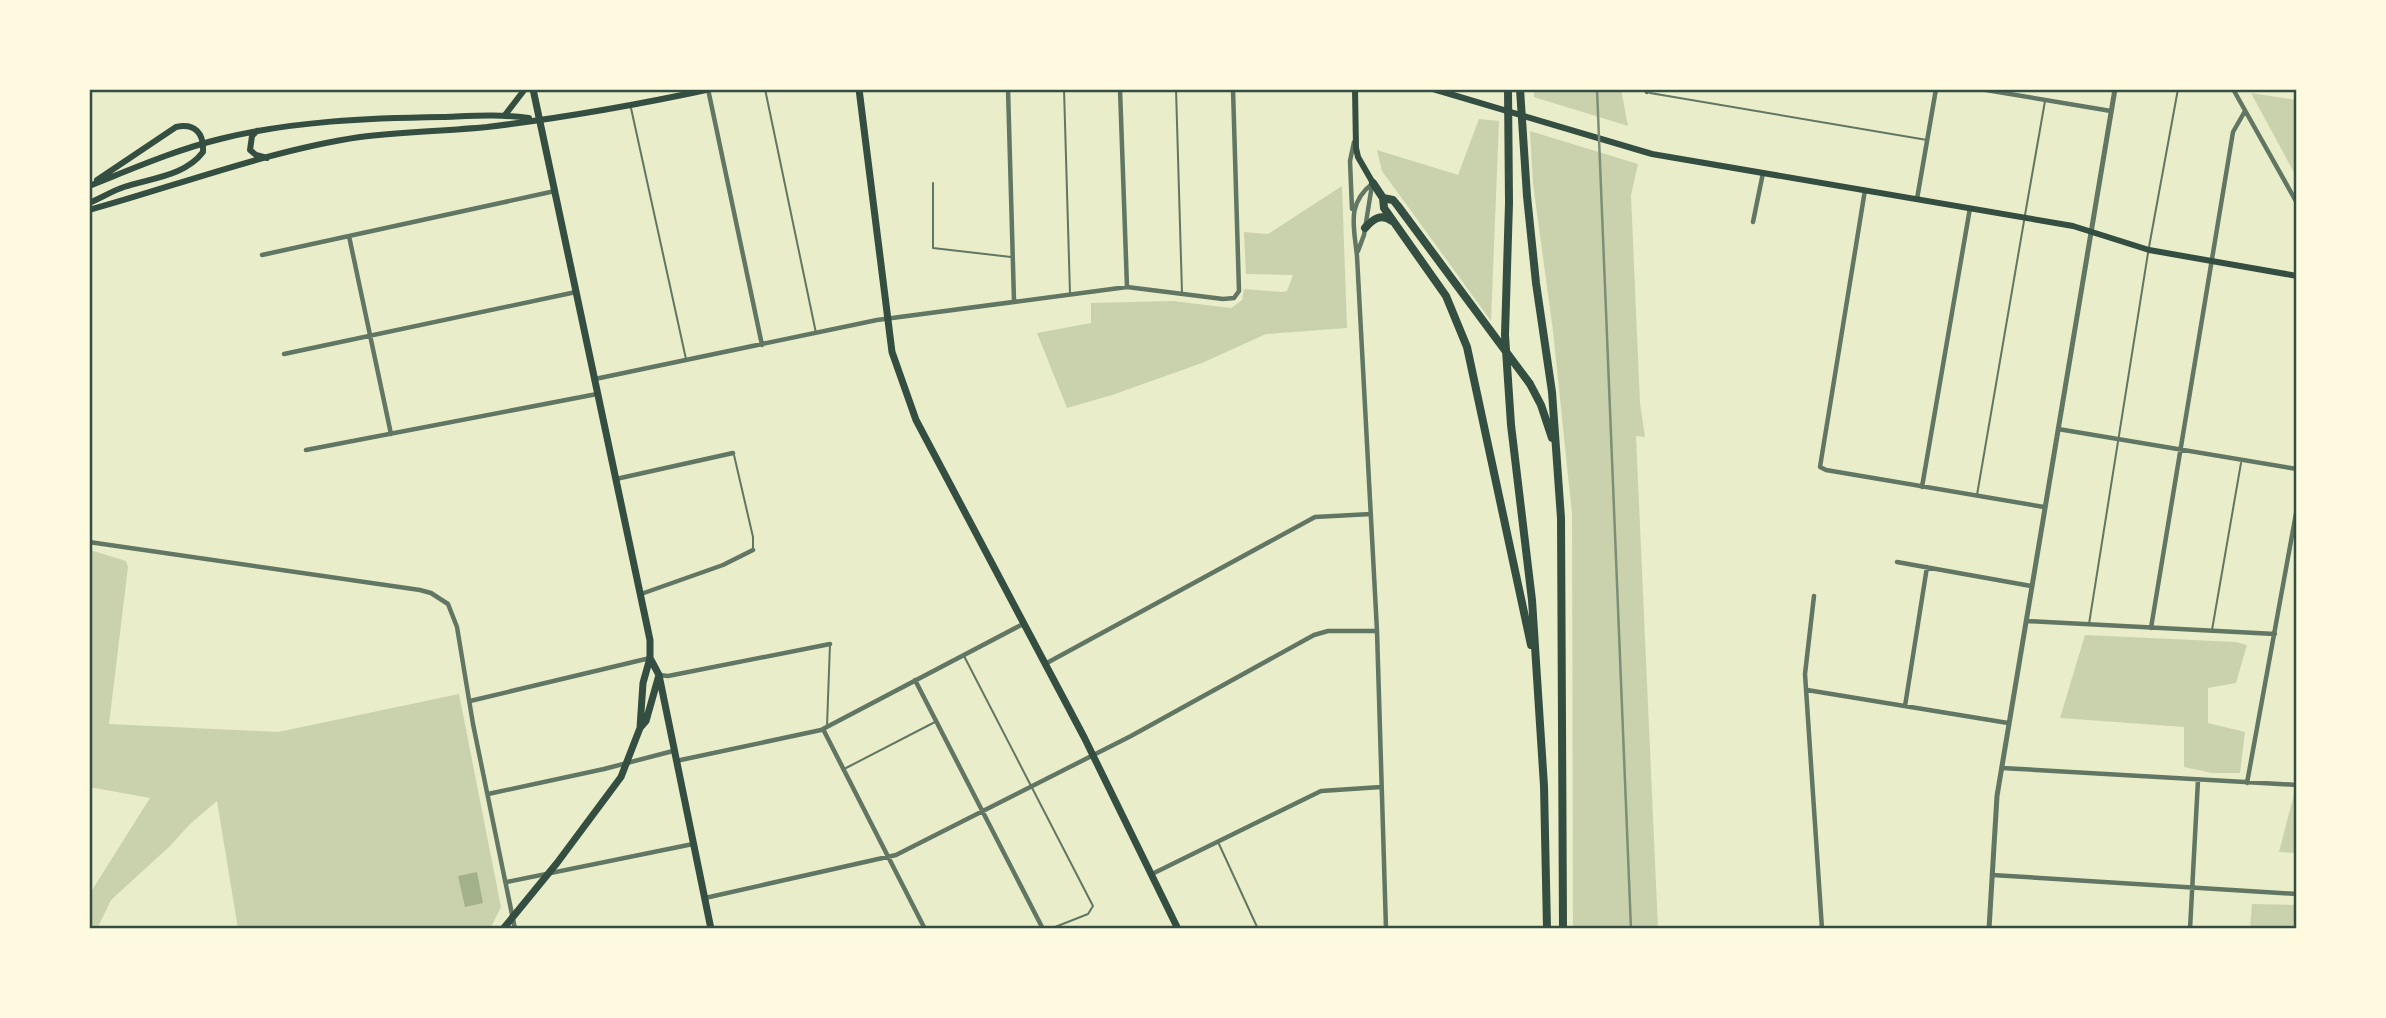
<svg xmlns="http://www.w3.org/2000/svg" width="2386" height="1018" viewBox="0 0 2386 1018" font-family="'Times New Roman',serif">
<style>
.green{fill:#cad2ad}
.water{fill:#a3b18a}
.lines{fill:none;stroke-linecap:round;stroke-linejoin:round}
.service{stroke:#617663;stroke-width:2}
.minor{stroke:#617663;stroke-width:4.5}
.tertiary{stroke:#617663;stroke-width:5}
.secondary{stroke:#344e41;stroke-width:6}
.primary{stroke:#344e41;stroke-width:7}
.motorway{stroke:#344e41;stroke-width:8}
.rail{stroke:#7c8e77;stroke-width:2.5}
.neatline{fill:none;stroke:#344e41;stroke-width:2.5}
</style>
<rect width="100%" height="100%" fill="#e9edc9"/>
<!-- green -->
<path class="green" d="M1534 89H1621L1628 126 1534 97Z
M2251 93 2297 100V178Z
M1479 119 1499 121 1491 321 1382 171 1377 150 1458 175Z
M1530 131 1638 164 1631 195 1640 403 1645 437 1636 436 1658 929H1573L1572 514 1553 331 1533 184Z
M1342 186 1347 328 1266 334 1202 363 1112 395 1067 408 1037 333 1091 323V303L1173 301 1231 308 1242 300 1244 289 1282 292 1287 291 1293 275 1246 274 1244 232 1268 234Z
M90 550 126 561 128 567 109 724 278 732 459 694 501 907 490 929H238L217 801 190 824 170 846 111 900 97 929H89V895L150 798 89 787V611H92Z
M2085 635 2236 642 2247 645 2236 683 2208 688V723L2245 732 2240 773H2212L2184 767V727L2060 718Z
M2294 794 2297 795V853L2279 852Z
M2252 904 2297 905V929H2250Z"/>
<!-- water -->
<path class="water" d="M477 872 483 903 465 907 458 876Z"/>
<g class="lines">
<!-- service -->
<path class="service" d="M765 89 816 333
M1064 89 1070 294
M1176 89 1182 293
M1650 93 1927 140
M631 108 686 359
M933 183V248L1011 257
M2025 215 2045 101
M2149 247 2178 89
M734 455 753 537V549
M1977 495 2024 221
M2089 624 2148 253
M2212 630 2241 463
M964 656 1093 906 1088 914 1050 929
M827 726 830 644
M846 768 935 722
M1219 844 1258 929"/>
<!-- minor -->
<path class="minor" d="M708 89 762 345
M1008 89 1014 301
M1120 89 1127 287
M1645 89 1647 92
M1980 89 2111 111
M2233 89 2297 203
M1373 183C1346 204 1354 226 1357 256L1377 631 1386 929
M1865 190 1820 467 1826 470 2044 507
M1917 199 1936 89
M1352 209 1350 161 1354 142
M1753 222 1763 173
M349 236 391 434
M1358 251 1364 235 1372 185
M262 255 555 191
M284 354 576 292
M595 379 877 320 1127 287 1223 299 1234 298 1239 291 1233 89
M2058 429 2297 469
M306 450 597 394
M616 479 733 453
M1922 487 1970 208
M89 542 420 590 431 593 448 604 457 627 473 724 515 929
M1897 562 2031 586
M641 594 723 565 753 550
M1814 596 1805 674 1822 929
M2026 621 2275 634
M2151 628 2233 132 2245 111
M1045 664 1315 517 1371 514
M659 675 668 676 830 644
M915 680 1043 929
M1807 690 2008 723
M470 701 650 658
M1905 706 1927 567
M823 729 925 929
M676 761 821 730 1023 624
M2002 768 2297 785
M2247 783 2297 508
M488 794 604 769 673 751
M1152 874 1321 791 1381 787
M1992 875 2297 894
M507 882 693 844
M705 898 896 855 1131 736 1314 635 1328 631H1377
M2190 929 2198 780"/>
<!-- tertiary -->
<path class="tertiary" d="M1989 929 1997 796 2115 89"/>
<!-- secondary -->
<path class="secondary" d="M1355 89 1356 148 1358 157 1373 183
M1433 89 1652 154 2073 226 2149 250 2297 276
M505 115 525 89
M257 131 252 136 250 150 256 155 267 158
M89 186C132 169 175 150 220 139 292 121 369 118 443 117 472 116 500 114 529 118
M89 203C101 198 112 191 124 187 151 178 185 176 203 152 204 133 195 123 176 127L97 180
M89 210C176 186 271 150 360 137 402 132 445 131 487 127 563 118 636 105 711 89"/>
<!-- primary -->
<path class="primary" d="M533 89 650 640V658L643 683 640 728
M859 89 892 352 916 420 1084 737 1178 929
M650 658 659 675 711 929
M503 929 557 863 621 777 640 728 646 721 659 675"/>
<!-- motorway -->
<path class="motorway" d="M1508 89 1509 203 1505 335 1511 425 1532 600 1544 786 1547 929
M1520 89 1527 196 1536 283 1552 392 1561 518 1563 929
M1373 183 1383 198 1384 208 1446 296 1467 347 1531 645
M1383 198 1393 200 1398 206 1530 384 1541 405 1552 438
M1365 228C1373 219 1381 213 1392 221"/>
<!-- rail -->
<path class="rail" d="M1597 89 1631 929"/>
</g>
<!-- border -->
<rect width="2386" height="1018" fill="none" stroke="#fefae0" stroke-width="182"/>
<rect x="91" y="91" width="2204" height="836" class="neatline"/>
</svg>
